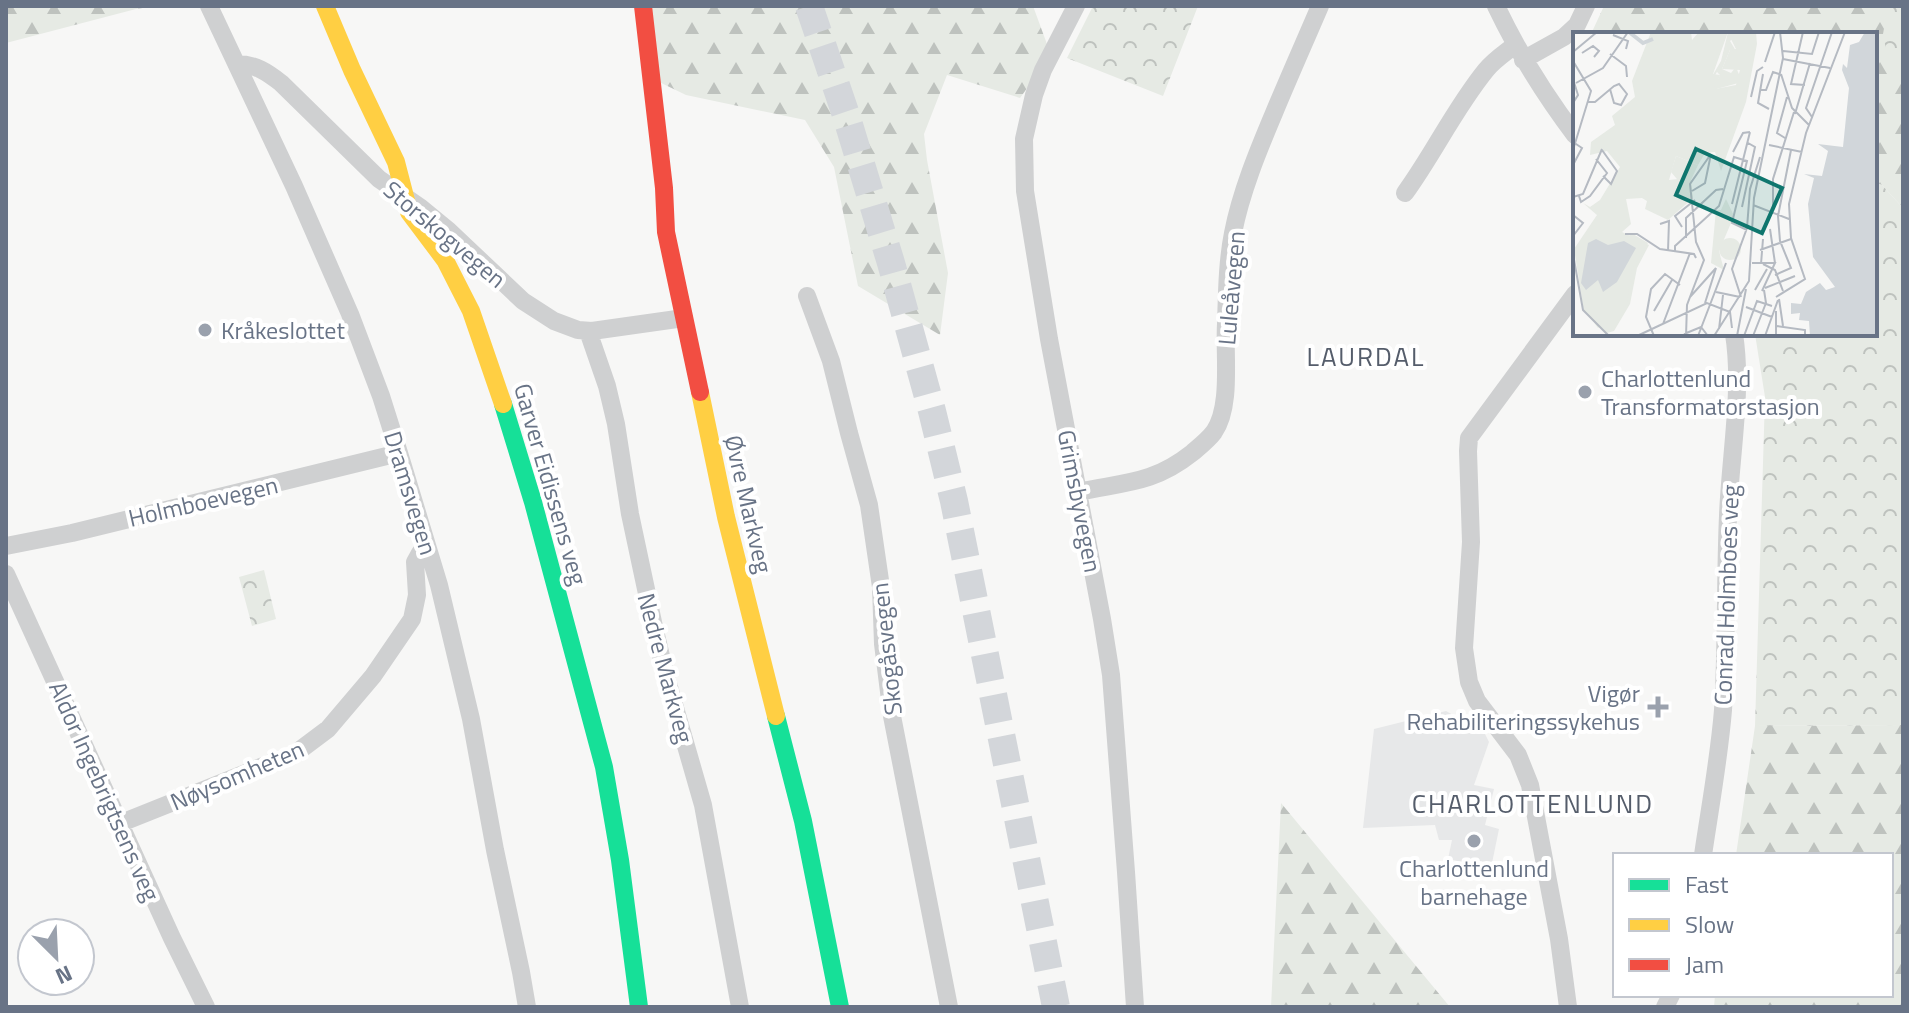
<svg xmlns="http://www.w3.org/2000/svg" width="1909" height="1013" viewBox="0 0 1909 1013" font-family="'Titillium Web',sans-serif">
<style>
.built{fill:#e7e8e9}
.forest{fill:url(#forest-firs)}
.park{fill:url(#park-crowns)}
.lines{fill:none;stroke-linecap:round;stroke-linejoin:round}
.primary-tunnel{stroke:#d3d6da;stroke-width:28;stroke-dasharray:28 14;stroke-linecap:butt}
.street{stroke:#cfd0d1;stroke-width:18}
.fast{stroke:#16e098;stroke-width:18}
.slow{stroke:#ffcf43;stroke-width:18}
.jam{stroke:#f24e42;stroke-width:18}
.poi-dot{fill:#9aa1ad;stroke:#fff;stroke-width:3}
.labels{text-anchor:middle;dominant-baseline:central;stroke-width:8;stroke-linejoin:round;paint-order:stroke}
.street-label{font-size:24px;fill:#687386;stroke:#fff}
.poi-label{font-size:24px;fill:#687386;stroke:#fff;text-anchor:start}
.neighbourhood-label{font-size:26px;letter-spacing:2px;fill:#555d6b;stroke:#fff}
.inset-river{fill:none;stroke:#d1d6da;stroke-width:4}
.inset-road{fill:none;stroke:#b5bac2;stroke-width:2}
.view{fill:#0f766e;fill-opacity:0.15;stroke:#0f766e;stroke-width:4}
.inset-edge{fill:none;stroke:#687386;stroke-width:4}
</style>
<defs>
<pattern id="forest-firs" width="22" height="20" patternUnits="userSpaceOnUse" patternTransform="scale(2)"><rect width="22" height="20" fill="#e6eae4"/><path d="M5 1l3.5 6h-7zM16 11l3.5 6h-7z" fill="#bec2be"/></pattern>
<pattern id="park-crowns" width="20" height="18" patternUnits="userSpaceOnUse" patternTransform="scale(2)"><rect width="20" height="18" fill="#e6eae4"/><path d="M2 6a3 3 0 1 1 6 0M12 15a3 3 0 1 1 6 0" fill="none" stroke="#bec2be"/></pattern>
</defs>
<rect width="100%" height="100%" fill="#f7f7f6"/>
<!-- built -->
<path class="built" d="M1446 711 1460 719 1464 726 1485 734 1489 742 1474 785 1494 789 1485 825 1499 829 1491 868 1448 859 1452 840H1439L1435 825 1363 828 1374 729Z"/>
<!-- forest -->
<path class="forest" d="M6 6H156L136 9 6 43Z
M640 6H1033L1051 55 1020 98 947 75 924 134 927 160 948 273 940 335 858 286 834 167 805 120 686 95 655 80Z
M1604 6H1903V208L1882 185 1875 183V34H1591Z
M1903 725V1007H1714L1715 995H1891V855H1736L1755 726Z
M1281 803 1450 1007H1271Z"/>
<!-- park -->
<path class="park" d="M1093 6H1198L1163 96 1067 58Z
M1888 6H1903V65L1887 54 1883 34Z
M1875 183 1882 185 1903 208V725L1755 726 1765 397 1755 334H1875Z
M264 570 276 619 252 626 239 577Z"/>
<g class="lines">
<!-- primary-tunnel -->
<path class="primary-tunnel" d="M809 6 846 115 891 263 932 411 954 501 1056 1007"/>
<!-- street -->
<path class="street" d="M209 6 294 186 350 314 381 396 399 453 439 585 471 719 495 850 521 972 527 1007
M1076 6 1043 70 1034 95 1024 139 1025 191 1049 339 1102 619 1111 675 1126 872 1135 1007
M1496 6C1518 52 1544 94 1575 135
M1523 60 1564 37 1577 25 1586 6
M237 64C255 64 267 72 281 83L379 179 421 208 449 231 523 301 554 321 578 330 592 331 684 318
M1405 193C1434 153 1455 108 1486 70 1494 60 1505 53 1515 45
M807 296 831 361 849 433 869 505 881 587 883 644 892 716 949 1007
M588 331 607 386 616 424 630 514 653 622 665 673 703 805 740 1007
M1078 492C1124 482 1153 484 1192 453 1199 447 1208 440 1214 432 1232 406 1224 355 1226 324 1227 295 1227 263 1233 233 1241 192 1258 151 1274 113 1289 77 1305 41 1320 6
M6 546 72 533 399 453
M6 574 172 938 206 1007
M121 823 296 753 328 729 373 676 412 619 417 595 415 562 420 553 428 550
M1703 855C1710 807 1719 759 1723 710 1727 646 1725 581 1728 516 1730 458 1743 390 1734 334
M1568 1007 1559 939 1530 785 1518 755 1477 701 1469 682 1464 648 1471 542 1468 451 1469 438 1575 294
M1665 1007 1671 995"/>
<!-- fast -->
<path class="fast" d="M503 404 533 502 604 767 620 860 639 1007
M776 716 803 821 840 1007"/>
<!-- slow -->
<path class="slow" d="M325 6 352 70 396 162 409 212 445 260 471 311 503 404
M700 392 726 517 776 716"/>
<!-- jam -->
<path class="jam" d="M643 6 664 188 666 232 700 392"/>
</g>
<!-- markers -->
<g class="poi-dot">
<circle cx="205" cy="330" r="8"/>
<circle cx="1585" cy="392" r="8"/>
<path d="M1654 695h8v8h8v8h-8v8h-8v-8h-8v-8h8z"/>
<circle cx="1474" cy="841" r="8"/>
</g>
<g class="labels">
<!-- street labels -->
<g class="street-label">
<text transform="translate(445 234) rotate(40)">Storskogvegen</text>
<text transform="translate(1231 288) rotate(-85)">Luleåvegen</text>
<text transform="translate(551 484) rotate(74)">Garver Eidissens veg</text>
<text transform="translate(411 493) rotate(73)">Dramsvegen</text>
<text transform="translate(203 501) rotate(-13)">Holmboevegen</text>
<text transform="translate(1080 501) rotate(79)">Grimsbyvegen</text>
<text transform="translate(749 504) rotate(77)">Øvre Markveg</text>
<text transform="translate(1726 595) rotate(-88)">Conrad Holmboes veg</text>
<text transform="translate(886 649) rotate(-96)">Skogåsvegen</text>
<text transform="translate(666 668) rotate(75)">Nedre Markveg</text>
<text transform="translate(237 775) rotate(-23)">Nøysomheten</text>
<text transform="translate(105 791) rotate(66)">Aldor Ingebrigtsens veg</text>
</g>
<!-- poi labels -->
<g class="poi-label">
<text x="221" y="330">Kråkeslottet</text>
<text x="1601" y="378">Charlottenlund<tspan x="1601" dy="28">Transformatorstasjon</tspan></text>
<text x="1640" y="693" text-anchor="end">Vigør<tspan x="1640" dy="28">Rehabiliteringssykehus</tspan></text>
<text x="1474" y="868" text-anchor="middle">Charlottenlund<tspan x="1474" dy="28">barnehage</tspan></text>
</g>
<!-- neighbourhood labels -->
<g class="neighbourhood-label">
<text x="1366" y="356">LAURDAL</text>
<text x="1533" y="803">CHARLOTTENLUND</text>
</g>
</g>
<!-- overview -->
<g transform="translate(1573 32)">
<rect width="304" height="304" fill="#f7f7f6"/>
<path d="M78 0H118L119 8 126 0H155L140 42 147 43 142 57 163 53 167 38 149 37 157 18 163 17 158 7 166 0H183L184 12 173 70 148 139 142 120 132 121 125 133 103 124 96 148 105 147 120 166 95 188 72 177 74 169 69 166 53 167 58 192 49 200 76 213 64 236 57 272 41 299 34 301 11 279 1 217 24 183 10 171 17 175 27 168 47 135 34 119 17 123 18 110 42 93 39 84 62 65 59 49ZM153 167 161 184 146 219 151 238 138 231 143 178H148Z" fill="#e6eae4"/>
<path d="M155 0 166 1 157 9 163 19 157 18 149 37 158 41 163 35 169 50 140 58 147 43 144 40 120 77 121 56 131 58 148 29Z" fill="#e6eae4"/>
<path d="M103 124 125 133 118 148 120 166 98 140ZM60 202 75 211 59 237 54 270 25 296 11 277 6 246 14 212 18 206 37 211Z" fill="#e6eae4"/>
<path d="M146 217a11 11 0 1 1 22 0a11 11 0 1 1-22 0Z" fill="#e6eae4"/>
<path d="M292 0H304V304H237L236 289 226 288 227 281 218 282V271L228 272 233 260 247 251 253 258 262 255 240 225 235 172 241 146 231 142 249 144 255 119 245 112 270 115 276 56 269 38 270 32 274 36 277 13 286 10ZM23 207 35 213 51 209 63 216 44 250 30 260 25 248 13 258 8 251 15 211Z" fill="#d1d6da"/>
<path class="inset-river" d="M56 0 70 11 80 7"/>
<path class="inset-road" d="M230 0 218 52 232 53M40 3 55 9 53 17M210 19 239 22 246 0M0 20 24 0M9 21 20 14 26 19 21 25M37 22 53 34 54 45M210 27 257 36M0 29 18 59 0 118M192 30 202 0M190 42 185 71 196 77M208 42 219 76 236 93M0 47 5 63 0 71M3 51 30 36 55 0M187 58H193L200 40 206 42M178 65 184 39 190 35M15 70H22L41 54 46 52 54 62 48 73 41 71 37 57M222 82 237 31M239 85 233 76 259 0M212 106 204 101 214 65M0 110 9 116 0 133M196 113 229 120M29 118 44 139 38 152 30 144M160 120 170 101 177 100M6 164 8 170 17 164 34 141 23 127M0 165 10 162 29 117M159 172 177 100M180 173 216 187M169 175 182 115 175 111M200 177V147L221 80M0 183 10 191 0 204M87 192 96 189 95 219M109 195 102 184 122 168M197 197 202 231M52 202H64L87 217 121 222 123 226M113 206V186L143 158 150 157M187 218 218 207M102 220V214L146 174 161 125 174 129 159 191 174 198M0 222 10 278 36 304M179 231H202L189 259M188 232 190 207M190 232 202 238 210 259M202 243 218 236 207 209 205 184 218 118M192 256 222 244M182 258 194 237M143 260 167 265M117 265 143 236M168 265 159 237 174 196 177 157 187 125M203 265 232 247 218 206 216 172 233 101 272 0M206 267 210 294M132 271 143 236M173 275 199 285M81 279 99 248M90 292 117 221M204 294 232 298V303M146 297 150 263M111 302 128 295 135 304M64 304 134 271 157 280 159 296M81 304 73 285 78 257 92 242 107 253M113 304 114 273 131 228 123 210 117 152 138 122 132 151 119 159M125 304 153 231M141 304 176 249 181 166 210 26 207 0M164 304 173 257M171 304 184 269 199 274M180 304 193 271 191 258M192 304 205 268M203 304V279"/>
<path class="view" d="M123 117 209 156 189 201 103 163Z"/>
<rect width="304" height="304" class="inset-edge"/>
</g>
<!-- border -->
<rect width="1909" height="1013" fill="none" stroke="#687386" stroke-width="16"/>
<!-- legend -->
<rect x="1613" y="853" width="280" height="144" fill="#ffffff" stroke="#c3c7cf" stroke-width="2"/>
<rect x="1629" y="879" width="40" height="12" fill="#16e098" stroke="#c3c7cf" stroke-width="2"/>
<text x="1685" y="893" font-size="24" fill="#687386">Fast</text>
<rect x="1629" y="919" width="40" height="12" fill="#ffcf43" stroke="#c3c7cf" stroke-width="2"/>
<text x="1685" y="933" font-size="24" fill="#687386">Slow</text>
<rect x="1629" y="959" width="40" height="12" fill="#f24e42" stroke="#c3c7cf" stroke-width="2"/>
<text x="1685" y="973" font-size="24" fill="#687386">Jam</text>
<!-- north arrow -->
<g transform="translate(56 957) rotate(156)"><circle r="38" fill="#ffffff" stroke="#c3c7cf" stroke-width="2"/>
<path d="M0-6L14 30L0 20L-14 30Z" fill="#9aa1ad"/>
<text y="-12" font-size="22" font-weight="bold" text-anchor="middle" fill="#687386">N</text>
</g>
</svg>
